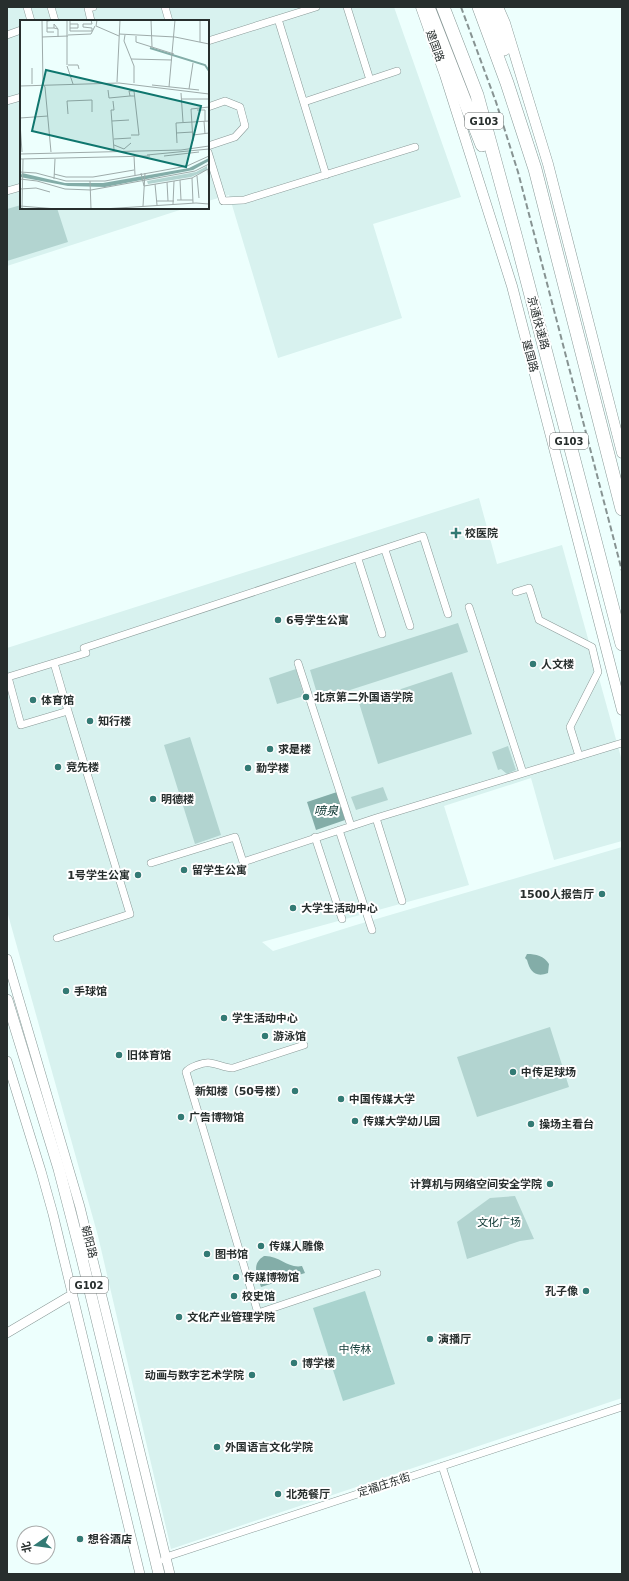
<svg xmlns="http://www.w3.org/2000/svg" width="629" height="1581" viewBox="0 0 629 1581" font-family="'DejaVu Sans','Noto Sans SC',sans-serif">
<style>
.built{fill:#d8f2ef}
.green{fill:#b2d4d0}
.forest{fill:#a9d3ce}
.water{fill:#83ada8}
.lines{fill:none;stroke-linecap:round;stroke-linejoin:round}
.minor-casing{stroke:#8a9a98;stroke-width:8}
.tertiary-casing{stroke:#8a9a98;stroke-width:10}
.secondary-casing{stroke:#8a9a98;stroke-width:11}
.trunk-casing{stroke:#8a9a98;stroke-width:12}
.motorway-casing{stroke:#8a9a98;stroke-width:14}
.minor{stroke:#fff;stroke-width:7}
.tertiary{stroke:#fff;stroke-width:9}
.secondary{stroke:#fff;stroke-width:10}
.trunk{stroke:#fff;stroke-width:11}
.motorway{stroke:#fff;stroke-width:13}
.rail{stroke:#879392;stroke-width:2;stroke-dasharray:6 3;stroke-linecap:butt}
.poi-dot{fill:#337a74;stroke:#fff;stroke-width:1.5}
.labels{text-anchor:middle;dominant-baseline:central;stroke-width:4;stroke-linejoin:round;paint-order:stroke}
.shield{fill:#fff;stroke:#686d6c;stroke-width:1}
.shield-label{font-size:10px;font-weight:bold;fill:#272e2d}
.street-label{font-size:11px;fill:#272e2d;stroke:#fff}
.poi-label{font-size:11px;font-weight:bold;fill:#272e2d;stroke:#fff;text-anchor:start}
.park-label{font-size:11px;fill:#0d3733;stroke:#fff}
.water-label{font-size:12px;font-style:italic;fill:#06312d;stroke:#fff}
.inset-river{fill:none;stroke:#83ada8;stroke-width:2}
.inset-road{fill:none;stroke:#9eabaa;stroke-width:1}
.view{fill:#0f766e;fill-opacity:0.15;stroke:#0f766e;stroke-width:2}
.inset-edge{fill:none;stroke:#272e2d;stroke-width:2}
</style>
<rect width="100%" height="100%" fill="#edfffd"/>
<!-- built -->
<path class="built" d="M7 7H394L461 197 373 224 402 318 278 358 229 195 208 201V21H21V208H186L7 266Z
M479 498 497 564 562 545 622 761V841L554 860 531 778 444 806 469 885 262 942 273 951 356 925 622 847V1398L171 1549 98 1236 7 911V648Z"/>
<!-- green -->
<path class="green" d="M21 205V208H57L68 242 7 261V209Z
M458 623 468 652 319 700 310 670Z
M296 669 304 696 277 704 269 678Z
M452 672 472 734 378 764 359 703Z
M190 737 221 835 195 844 164 745Z
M508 746 516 770 507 774 501 769 498 770 492 752Z
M383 787 388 800 356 810 351 797Z
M550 1027 569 1087 477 1117 457 1057Z
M515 1196 534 1239 520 1241 467 1259 457 1222 490 1198Z"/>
<!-- forest -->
<path class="forest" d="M365 1291 395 1384 343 1401 313 1308Z"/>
<!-- water -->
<path class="water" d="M337 792 345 820 316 830 307 802Z
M527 954C536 954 544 956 549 964L548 973C535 978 530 971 527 960L525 958Z
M264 1256C279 1255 288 1269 302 1266L305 1273 261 1287C257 1275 251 1264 264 1256Z"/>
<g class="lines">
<defs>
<path id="minor" d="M27 7 31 21
M51 7 55 21
M165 7 169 21
M347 7 370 80
M278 19 326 175
M91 21 88 8 93 7
M7 35 21 30
M208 41 316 7
M7 101 21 97
M304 102 397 71
M208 107 225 101 240 107 245 126 235 137 208 146
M208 152 223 201 244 200 415 147
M7 191 21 187
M385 550 410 626
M358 559 382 634
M516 592 529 588 539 620 592 647 598 672 570 727 579 756
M469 607 523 773
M54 663 68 711 21 725 8 677 86 653 84 648 423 536 448 614
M298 663 351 826
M376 818 402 901
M339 830 372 930
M315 837 342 919
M151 863 235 837 243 862 376 818 622 743
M57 938 130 914 68 711
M304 1045 233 1068C224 1068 219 1064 210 1063 204 1062 189 1067 186 1072L258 1313 377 1273
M442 1466 477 1574
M164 1560 166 1557 622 1407"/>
<path id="tertiary" d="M7 959 80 1207 170 1574
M7 1061 41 1171 53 1214 140 1574
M7 1333 73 1294"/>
<path id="secondary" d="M421 7 445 75 512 286 622 710
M498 7 505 23 548 164 622 453"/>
<path id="trunk" d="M7 1000 59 1169 80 1250 159 1574"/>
<path id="motorway" d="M428 7 482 145
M443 7 477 95 516 238 622 644
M479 7 507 83 535 169 622 509
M490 7 504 49"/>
</defs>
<!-- minor casing -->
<use href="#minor" class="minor-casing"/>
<!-- tertiary casing -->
<use href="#tertiary" class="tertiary-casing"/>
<!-- secondary casing -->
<use href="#secondary" class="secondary-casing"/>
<!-- trunk casing -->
<use href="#trunk" class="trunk-casing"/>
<!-- motorway casing -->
<use href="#motorway" class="motorway-casing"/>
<!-- minor -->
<use href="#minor" class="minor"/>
<!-- tertiary -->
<use href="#tertiary" class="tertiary"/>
<!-- secondary -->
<use href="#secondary" class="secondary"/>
<!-- trunk -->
<use href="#trunk" class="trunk"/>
<!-- motorway -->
<use href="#motorway" class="motorway"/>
<!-- rail -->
<path class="rail" d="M461 7 496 102 518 172 622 571"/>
</g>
<!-- markers -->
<g class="poi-dot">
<path d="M454 527h4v4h4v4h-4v4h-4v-4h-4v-4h4z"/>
<circle cx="278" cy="620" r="4"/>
<circle cx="533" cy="664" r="4"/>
<circle cx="306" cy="697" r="4"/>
<circle cx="33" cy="700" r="4"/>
<circle cx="90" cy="721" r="4"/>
<circle cx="270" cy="749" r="4"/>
<circle cx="58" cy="767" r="4"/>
<circle cx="248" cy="768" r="4"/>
<circle cx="153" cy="799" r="4"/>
<circle cx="184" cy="870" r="4"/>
<circle cx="138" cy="875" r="4"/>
<circle cx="602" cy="894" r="4"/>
<circle cx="293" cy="908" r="4"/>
<circle cx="66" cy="991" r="4"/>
<circle cx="224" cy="1018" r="4"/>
<circle cx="265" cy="1036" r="4"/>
<circle cx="119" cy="1055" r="4"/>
<circle cx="513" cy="1072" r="4"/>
<circle cx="295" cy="1091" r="4"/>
<circle cx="341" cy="1099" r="4"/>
<circle cx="181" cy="1117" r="4"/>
<circle cx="355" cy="1121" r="4"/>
<circle cx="531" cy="1124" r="4"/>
<circle cx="550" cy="1184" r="4"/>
<circle cx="261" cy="1246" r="4"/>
<circle cx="207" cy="1254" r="4"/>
<circle cx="236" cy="1277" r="4"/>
<circle cx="586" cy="1291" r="4"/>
<circle cx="234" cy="1296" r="4"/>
<circle cx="179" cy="1317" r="4"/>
<circle cx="430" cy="1339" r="4"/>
<circle cx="294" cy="1363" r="4"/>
<circle cx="252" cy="1375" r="4"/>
<circle cx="217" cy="1447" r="4"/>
<circle cx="278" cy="1494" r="4"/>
<circle cx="80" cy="1539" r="4"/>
</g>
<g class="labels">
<!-- shield labels -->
<g class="shield">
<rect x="465" y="113" width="38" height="16" rx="3"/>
<rect x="550" y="433" width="38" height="16" rx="3"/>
<rect x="70" y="1277" width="38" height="16" rx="3"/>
</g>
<g class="shield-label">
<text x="484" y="121">G103</text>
<text x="569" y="441">G103</text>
<text x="89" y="1285">G102</text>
</g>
<!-- street labels -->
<g class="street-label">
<text transform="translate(435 46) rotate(70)">建国路</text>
<text transform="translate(538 323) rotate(75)">京通快速路</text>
<text transform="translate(530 356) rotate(75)">建国路</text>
<text transform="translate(89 1242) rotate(76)">朝阳路</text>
<text transform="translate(384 1485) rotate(-18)">定福庄东街</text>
</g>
<!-- poi labels -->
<g class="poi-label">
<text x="465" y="533">校医院</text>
<text x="286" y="620">6号学生公寓</text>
<text x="541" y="664">人文楼</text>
<text x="314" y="697">北京第二外国语学院</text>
<text x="41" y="700">体育馆</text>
<text x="98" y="721">知行楼</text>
<text x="278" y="749">求是楼</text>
<text x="66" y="767">竞先楼</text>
<text x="256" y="768">勤学楼</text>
<text x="161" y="799">明德楼</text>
<text x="192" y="870">留学生公寓</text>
<text x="130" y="875" text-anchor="end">1号学生公寓</text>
<text x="594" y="894" text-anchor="end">1500人报告厅</text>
<text x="301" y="908">大学生活动中心</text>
<text x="74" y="991">手球馆</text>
<text x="232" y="1018">学生活动中心</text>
<text x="273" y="1036">游泳馆</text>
<text x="127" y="1055">旧体育馆</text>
<text x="521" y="1072">中传足球场</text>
<text x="287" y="1091" text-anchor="end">新知楼（50号楼）</text>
<text x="349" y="1099">中国传媒大学</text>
<text x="189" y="1117">广告博物馆</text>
<text x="363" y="1121">传媒大学幼儿园</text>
<text x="539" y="1124">操场主看台</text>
<text x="542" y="1184" text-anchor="end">计算机与网络空间安全学院</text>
<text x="269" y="1246">传媒人雕像</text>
<text x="215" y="1254">图书馆</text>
<text x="244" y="1277">传媒博物馆</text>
<text x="578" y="1291" text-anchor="end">孔子像</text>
<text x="242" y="1296">校史馆</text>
<text x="187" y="1317">文化产业管理学院</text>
<text x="438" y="1339">演播厅</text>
<text x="302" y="1363">博学楼</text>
<text x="244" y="1375" text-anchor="end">动画与数字艺术学院</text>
<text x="225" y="1447">外国语言文化学院</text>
<text x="286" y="1494">北苑餐厅</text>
<text x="88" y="1539">想谷酒店</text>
</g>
<!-- park labels -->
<g class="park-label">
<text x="499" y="1222">文化广场</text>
<text x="355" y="1349">中传林</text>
</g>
<!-- water labels -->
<g class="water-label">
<text x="326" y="811">喷泉</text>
</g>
</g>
<!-- overview -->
<g transform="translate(20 20)">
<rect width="189" height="189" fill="#edfffd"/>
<path d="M187 146V150L171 157 128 164 127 161 176 152Z" fill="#b2d4d0"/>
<path d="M189 138V141L173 150 85 167 48 166 0 157 2 153 45 163H83L169 148Z" fill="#83ada8"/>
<path class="inset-river" d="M130 28 185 45 189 51"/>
<path class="inset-road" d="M22 0 23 64 25 67 31 132M50 0V11H72V8L63 7V4H72L71 0M77 0 76 6 99 16M131 0 132 27M50 4H58V8H50M27 8V1L34 0M34 8H27V12H34M38 9 34 4V8L38 9V17M99 14 155 17 189 24M48 15 71 14 75 6M105 15 104 21 114 46V63M116 16V22L154 34M22 17 48 16M180 22V0M111 39 152 40M47 45V0M48 45H58L59 49M47 46 53 64M12 48V64M97 62 100 0M132 65 179 70M0 66 99 63 189 74M149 67 155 0M169 69 173 43M88 70 89 78 110 76M161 73 163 102M162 79H189M93 81 94 90H91L94 130M177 90H185V101M48 94 47 81 72 80V92M0 98 28 96M92 101 109 100M184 101 185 114M0 103 2 132M156 113 173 112M111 115H119L114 71H109L110 76H115M173 115 189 113M94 119 111 118M173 121 171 89 189 87M157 123 156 103 189 101M94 125 104 129 111 123M0 134 161 130 189 126M127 135 189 129M114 136 115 155M144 136 179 132M0 139 130 136M188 149 189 163M0 152 16 153 46 161H85L167 146 189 136M121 153 124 166M34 154 46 157H73L114 150M177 156 179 178M172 158 173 183M0 159 17 161 45 169 71 170 175 151 189 144M34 159 35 139M160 160 161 180M70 161 71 189M147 162 148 181M135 164 137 185M124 166 172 158 188 149M0 169 16 168 30 172M157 180H173M137 181H154M153 184 154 161M0 186 37 189M123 186 125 153M2 189 3 139M83 189 176 183 189 184"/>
<path class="view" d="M26 50 181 86 166 147 12 111Z"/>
<rect width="189" height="189" class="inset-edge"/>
</g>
<!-- border -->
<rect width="629" height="1581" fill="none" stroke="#272e2d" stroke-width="16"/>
<!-- north arrow -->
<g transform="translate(36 1545) rotate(257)"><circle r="19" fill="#ffffff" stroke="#a9abab"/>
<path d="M0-3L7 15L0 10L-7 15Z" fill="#337a74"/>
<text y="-6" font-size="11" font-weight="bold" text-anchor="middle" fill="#272e2d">北</text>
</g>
</svg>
